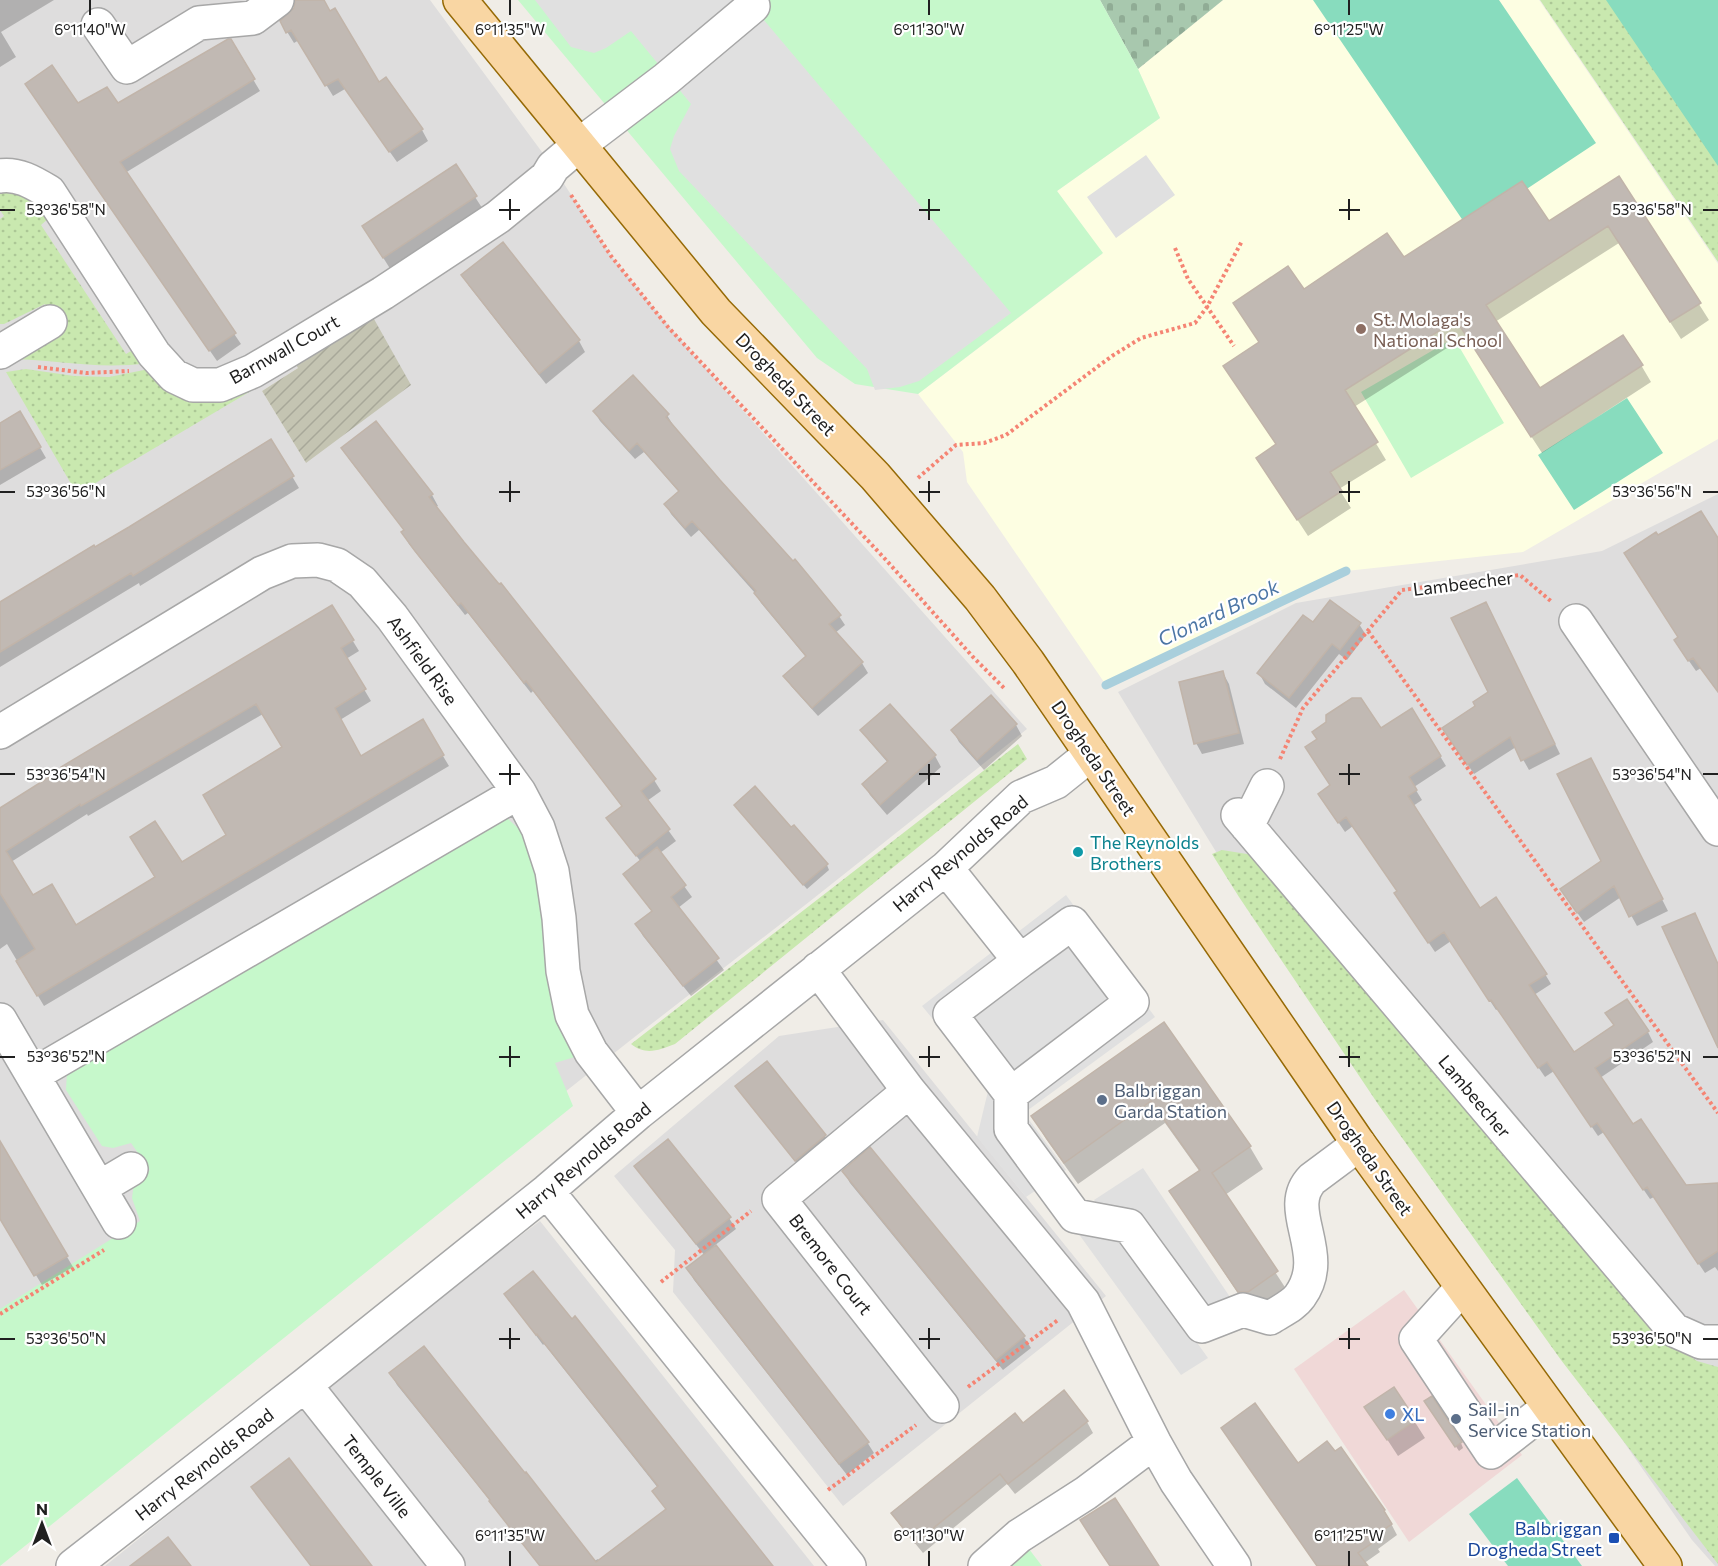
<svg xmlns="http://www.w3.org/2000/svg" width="1718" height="1566" viewBox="0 0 1718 1566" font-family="Commissioner,sans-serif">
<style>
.residential{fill:#dedddd;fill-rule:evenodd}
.commercial{fill:#f0d8d7}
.education{fill:#fdfee2}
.construction{fill:url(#construction-furrows)}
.grass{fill:url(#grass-dots)}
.cemetery{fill:url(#cemetery-stones)}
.park{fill:#c6f8cb}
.pitch{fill:#88dcbe}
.parking{fill:#e0e0e0}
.shadow{fill:#0003;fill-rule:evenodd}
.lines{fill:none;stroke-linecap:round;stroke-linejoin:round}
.stream{stroke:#a9cfdc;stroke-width:9}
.building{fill:#c1b9b3;stroke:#c1b4a9;stroke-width:1.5;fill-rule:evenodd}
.minor-casing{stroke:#a7a7a7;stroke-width:36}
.major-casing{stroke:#966a06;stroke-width:36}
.path{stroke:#f58473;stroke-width:4;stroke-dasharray:3 3;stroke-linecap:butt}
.minor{stroke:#fff;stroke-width:33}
.major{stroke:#f9d6a3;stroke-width:33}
.ticks{fill:none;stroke:#202020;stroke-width:2}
.education-dot{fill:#8d6e63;stroke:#fff;stroke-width:2}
.culture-dot{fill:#0f9aa8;stroke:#fff;stroke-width:2}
.service-dot{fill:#5c6f8a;stroke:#fff;stroke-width:2}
.shop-dot{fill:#3f7fe0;stroke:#fff;stroke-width:2}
.transit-dot{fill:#1a4fb4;stroke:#fff;stroke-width:2}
.labels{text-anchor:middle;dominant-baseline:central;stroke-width:4.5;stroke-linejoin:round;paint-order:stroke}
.education-label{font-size:18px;fill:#785e54;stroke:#fff;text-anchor:start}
.street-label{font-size:18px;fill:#202020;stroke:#fff}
.culture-label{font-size:18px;fill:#0d838f;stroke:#fff;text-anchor:start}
.service-label{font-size:18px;fill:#4e5e75;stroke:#fff;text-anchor:start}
.shop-label{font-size:18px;fill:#366cbe;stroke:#fff;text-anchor:start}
.transit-label{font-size:18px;fill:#164399;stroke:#fff;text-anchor:end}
.water-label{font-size:20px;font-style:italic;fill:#4c76a5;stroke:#fff}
.ticks-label{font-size:15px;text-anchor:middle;fill:#202020;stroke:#fff;stroke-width:4.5;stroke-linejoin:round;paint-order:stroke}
</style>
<defs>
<pattern id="construction-furrows" width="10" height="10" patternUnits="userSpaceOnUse" patternTransform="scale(1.5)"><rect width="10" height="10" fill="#c4c4b2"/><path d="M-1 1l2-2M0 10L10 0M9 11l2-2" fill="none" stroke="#a8a899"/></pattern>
<pattern id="grass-dots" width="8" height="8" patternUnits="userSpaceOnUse" patternTransform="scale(1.5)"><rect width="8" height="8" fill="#c9e8af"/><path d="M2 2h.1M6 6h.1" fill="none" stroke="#acc796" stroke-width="1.8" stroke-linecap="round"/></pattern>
<pattern id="cemetery-stones" width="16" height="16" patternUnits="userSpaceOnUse" patternTransform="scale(1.5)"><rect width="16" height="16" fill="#a8c8ae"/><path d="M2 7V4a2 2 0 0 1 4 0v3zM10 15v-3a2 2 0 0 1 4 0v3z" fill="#90ac95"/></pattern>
</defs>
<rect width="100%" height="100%" fill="#f0ede7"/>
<!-- residential -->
<path class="residential" d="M0 0H430L553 167 611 256 644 297 691 352 1027 729 809 902 632 1039 0 1539ZM298 368 306 463 262 391Z
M1718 494V1566H1715L1692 1540 1237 886 1118 692 1296 603 1602 551Z
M883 1020 1106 1296 843 1506 673 1292 675 1250 614 1176 779 1036Z
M540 1221 814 1566H105L440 1296Z"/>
<!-- commercial -->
<path class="commercial" d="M1404 1290 1522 1455 1409 1542 1294 1369Z"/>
<!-- education -->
<path class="education" d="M1223 0H1539L1718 264V439L1523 552 1346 571 1106 685 967 482 963 452 918 394 1102 254 1057 191 1160 118 1138 69Z"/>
<!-- construction -->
<path class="construction" d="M365 303 411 385 306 463 262 391 298 368 287 351Z"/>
<!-- grass -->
<path class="grass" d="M1540 0H1718V262Z
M0 188 34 198 49 218 41 225 126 354 136 348 147 363C101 370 57 360 12 359L59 326 45 304 4 324H0V219L4 216 0 210Z
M154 368 159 375 288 369 77 494 6 372 26 369 74 376 109 377Z
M1018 744 1027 759 675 1044C659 1050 646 1056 631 1044Z
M1222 850 1253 855 1671 1344 1697 1361 1718 1367V1564L1561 1360 1380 1107 1239 897 1212 854Z"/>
<!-- cemetery -->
<path class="cemetery" d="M1100 0H1223L1138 69Z"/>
<!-- park -->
<path class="park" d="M518 0H1100L1138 69 1160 118 1057 191 1103 253 918 394 855 384 817 358Z
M1454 338 1504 423 1411 478 1361 392Z
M507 818 520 830 552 871 591 1052 555 1063 573 1106 0 1566V1309L140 1221 132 1198 134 1183 150 1170 131 1143 113 1148 102 1146 66 1090 67 1072 494 819Z
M1019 1536 1042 1566H985Z"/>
<!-- pitch -->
<path class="pitch" d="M1313 0H1499L1596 143 1468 228Z
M1606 0H1718V166Z
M1627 398 1663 453 1574 510 1538 455Z
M1517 1478 1582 1566H1508L1469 1514Z"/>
<!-- parking -->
<path class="parking" d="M535 0H747L1011 313 919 381 900 387 875 390 867 369 679 171 670 149 674 136 691 104 631 31 606 48 594 53 571 47Z
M1146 155 1175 195 1116 238 1087 197Z
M1066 895 1155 1017 1024 1113 1066 1170 1026 1197 977 1137 989 1087 922 1006Z
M1143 1168 1232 1300 1188 1330 1208 1358 1181 1375 1078 1233 1104 1213 1094 1200Z"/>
<!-- shadow -->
<path class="shadow" d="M0 0H54L1 32 16 57 0 67Z
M296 0H322L378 84 422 130 428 141 397 162 345 89 333 96 299 40 294 43 281 22 295 9Z
M230 41 260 91 125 173 241 344 217 361 33 95 78 105H117Z
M455 166 486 214 394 275 364 227Z
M1619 178 1709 320 1681 339 1619 243 1495 322 1539 390 1641 365 1651 382 1542 453 1466 336 1354 407 1386 460 1339 489 1351 508 1308 536 1268 475 1277 446 1235 383 1260 343 1235 304 1303 291 1404 259 1548 223Z
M502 244 579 341 585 352 546 384 469 286 463 275Z
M594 411 667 415 673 425 672 426 839 616 845 625 835 633 862 663 868 673 818 716 791 686 785 676 806 657 761 603 755 593 699 530 691 537 671 514 666 504 679 492 644 452 635 459 600 421Z
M20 413 46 458 0 485V425Z
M271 441 299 488 140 586 139 583 0 667V606Z
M343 448 432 495 438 506 436 507 654 780 661 791 647 801 676 841 660 853 692 897 678 908 724 970 691 996 643 936 637 925 653 913 625 875 641 862 608 818 623 807 533 691 531 693 468 613 465 615 409 544 403 533 405 531 349 459Z
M1658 537 1718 542V692L1701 668 1696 671 1682 651Z
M332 607 359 651 346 659 371 701 340 720 361 758 422 721 449 766 44 1006 7 944 0 949V809ZM263 714 284 748 228 835 75 927 33 897 11 862 87 814 88 816Z
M1491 614 1560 754 1529 770 1516 747 1474 774 1450 738 1490 693Z
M1313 624H1359L1366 635 1347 660 1339 654 1296 708 1265 684 1259 673Z
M1223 673 1229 684 1244 744 1202 754 1196 743Z
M991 697 1016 725 1022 736 984 770 959 742 953 731Z
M890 706 935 756 941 767 887 815 870 795 864 784 888 763 869 741 862 730Z
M1381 730 1440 756 1446 766 1414 787 1422 800 1413 806 1480 910 1545 974 1551 984 1534 995 1574 1054 1615 1026 1607 1014 1626 1001 1648 1032 1653 1042 1600 1078 1633 1126 1685 1186 1718 1184V1271L1715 1267 1705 1273 1654 1197 1650 1199 1604 1132 1598 1136 1554 1071 1545 1077 1498 1009 1496 1010 1451 941 1435 952 1402 903 1398 892 1353 826 1345 832 1326 804 1331 786Z
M1596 770 1668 911 1637 926 1621 897 1584 922 1568 900 1603 861Z
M739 810 827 865 829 870 807 889Z
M1164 1024 1250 1147 1263 1169 1225 1195 1290 1295 1252 1315 1171 1191 1200 1172 1165 1123 1078 1184 1046 1139 1033 1117Z
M767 1063 825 1136 831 1147 803 1171 744 1097 737 1086Z
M0 1143 73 1267 42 1285 0 1216Z
M870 1150 1024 1337 1031 1348 1003 1370 850 1183 844 1172Z
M636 1166 729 1218 736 1229 714 1246 867 1442 874 1453 847 1475 694 1280 688 1269 705 1256 643 1177Z
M506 1295 771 1566H540L492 1503 397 1385 391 1374 594 1561 598 1559 599 1561 667 1510 654 1491 658 1488 544 1344 543 1345Z
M1394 1389 1425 1438 1398 1456 1366 1407Z
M1429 1407 1461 1443 1463 1448 1459 1451Z
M1087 1422 1093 1433 1015 1494 1007 1484 923 1553 899 1524 893 1513 1023 1425Z
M1297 1465 1384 1510 1397 1535 1378 1549 1380 1552 1363 1564 1364 1566H1318Z"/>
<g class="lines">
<!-- stream -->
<path class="stream" d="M1106 685 1346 571"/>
</g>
<!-- building -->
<path class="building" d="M295 0H324L330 11 335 8 379 82 386 77 423 129 389 152 338 79 325 86 291 30 286 33 280 21 294 8Z
M228 39H231L255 79 120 162 236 333 209 351 25 84 52 65 78 103 107 87 118 103Z
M456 164 477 196 383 258 362 226Z
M1619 176 1701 303 1670 322 1608 226 1486 305 1540 388 1623 335 1643 365 1531 437 1456 320 1345 390 1378 442 1330 472 1342 491 1297 520 1256 458 1276 444 1223 366 1259 342 1233 303 1288 266 1304 289 1387 233 1404 257 1522 181 1549 221Z
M503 242 580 340 539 374 461 275Z
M633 375 669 414 666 417 720 480 793 561 795 559 841 615 829 624 863 662 812 708 783 676 806 656 754 593 756 591 692 521 685 528 664 504 679 491 637 443 629 451 593 411Z
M20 411 41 447 0 470V423Z
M376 421 433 494 429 497 464 542 499 584 501 583 656 779 641 791 670 829 636 856 606 818 622 806 526 681 524 683 461 603 458 605 415 551 401 532 404 530 341 448Z
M271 439 294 476 133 576 131 573 0 652V602L94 545 95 547 129 527Z
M1701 511 1718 538V692L1693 658 1688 661 1674 640 1678 637 1624 553 1656 532 1658 535Z
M1330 600 1361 623 1340 650 1332 644 1289 698 1257 673 1303 615 1313 622Z
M1486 602 1555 744 1521 761 1510 737 1467 765 1442 728 1475 706 1473 702 1488 692 1451 618Z
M332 605 354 640 341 648 366 689 335 708 361 756 423 719 444 755 37 996 16 961 35 949 0 893V808L62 769 61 767ZM256 704 282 747 203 795 226 835 182 862 155 821 130 837 155 877 76 925 52 884 33 895 6 851 80 804 81 806Z
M1223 671 1239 733 1194 744 1179 682Z
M991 695 1017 724 977 760 951 730Z
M1352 698H1361L1381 728 1412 708 1441 756 1409 777 1417 790 1408 796 1480 908 1496 897 1547 974 1529 985 1574 1052 1614 1025 1605 1013 1627 999 1649 1031 1595 1068 1633 1124 1641 1119 1686 1185 1718 1183V1251L1698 1264 1647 1187 1643 1190 1597 1123 1591 1127 1547 1062 1538 1068 1491 1000 1489 1001 1444 932 1428 943 1394 893 1397 891 1346 817 1338 823 1318 794 1330 785 1305 747 1317 739 1312 732 1326 722V715Z
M890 704 936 755 880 805 862 784 888 761 860 730Z
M1591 758 1663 899 1629 917 1614 886 1577 913 1560 889 1601 861 1557 774Z
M755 786 791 827 794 825 828 864 803 885 734 805Z
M657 847 686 885 671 897 719 958 683 986 635 924 652 911 623 874Z
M1695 913 1718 964V1048L1662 927Z
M1164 1022 1251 1146 1212 1173 1278 1271 1248 1292H1238L1169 1191 1200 1170 1151 1101 1064 1163 1031 1116Z
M767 1061 826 1135 795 1161 735 1086Z
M668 1139 731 1217 696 1244 634 1166Z
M0 1141 68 1256 34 1276 0 1219Z
M870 1147 1025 1336 996 1360 842 1171Z
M716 1245 869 1442 839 1464 686 1268Z
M533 1271 572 1319 575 1316 773 1566H540L489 1501 490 1500 389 1373 424 1346 525 1473 526 1472 596 1562 666 1509 652 1491 658 1486 537 1334 536 1335 504 1294Z
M1394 1387 1416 1420 1387 1440 1364 1407Z
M1064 1390 1088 1421 1008 1484 1000 1474 915 1543 891 1513 1015 1413 1023 1423Z
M1432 1396 1462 1442 1455 1447 1424 1401Z
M1255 1403 1298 1463 1327 1441 1335 1451 1341 1447 1385 1510 1384 1511 1392 1524 1373 1537 1375 1541 1358 1553 1368 1566H1317L1221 1428Z
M289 1458 335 1518 372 1566H311L251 1487Z
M1115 1498 1130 1521 1159 1566H1110L1100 1551 1080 1520Z
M168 1537 191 1566H130Z"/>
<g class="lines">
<defs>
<path id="minor" d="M98 25 127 67 199 23 253 18 277 0
M0 176C18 173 34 183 49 192L154 354 174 376 193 385H220L253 371 287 351 383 293 498 217 547 177 553 167 579 145 666 79 753 6
M0 352 50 322
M1576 621 1718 829
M0 732 262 573 292 561 318 560 337 565 362 582 392 617 519 792 538 828 552 871 559 918 563 971 572 1015 591 1052 638 1113
M1238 815 1674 1330 1701 1342H1718
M1247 826 1267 786
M946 868 1020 961 1072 923 1132 1002 1011 1094 950 1014 1020 961
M818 969 909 1091 1083 1302 1154 1442 1176 1481 1234 1566
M0 1020 119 1222
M33 1075 519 792
M909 1091 779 1199 942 1406
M1011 1094V1129L1075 1216 1129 1226 1202 1326 1243 1310 1270 1318C1280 1311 1293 1306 1300 1296 1331 1253 1282 1210 1312 1179L1359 1144
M99 1188 131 1169
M547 1191 849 1566
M1462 1288 1416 1339 1491 1452 1549 1407
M305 1385 448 1566
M73 1566 305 1385 547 1191 638 1113 946 868 1021 797 1056 782 1091 754
M985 1566 1019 1536 1086 1493 1154 1442"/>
<path id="major" d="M460 0 716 312 875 476 980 598 1028 662 1359 1144 1665 1566"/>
</defs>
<!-- minor casing -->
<use href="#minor" class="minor-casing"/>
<!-- major casing -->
<use href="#major" class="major-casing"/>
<!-- path -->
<path class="path" d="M571 195 611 256 668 327 886 560 973 657 1005 689
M1175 248 1188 279 1234 346
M38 367 86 373 129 371
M918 478 956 445 984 443 1006 435 1112 356 1141 338 1195 323 1207 307 1242 241
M1368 631 1718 1113
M1280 759 1303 708 1402 590 1520 575 1552 602
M661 1282 751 1211
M0 1314 104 1250
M968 1387 1058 1320
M828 1490 916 1425"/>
<!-- minor -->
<use href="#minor" class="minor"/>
<!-- major -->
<use href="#major" class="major"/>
</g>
<!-- ticks -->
<path class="ticks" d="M90 0V15M510 0V15M929 0V15M1349 0V15M510 199V220M929 199V220M1349 199V220M0 210H15M499 210H520M919 210H940M1339 210H1360M1703 210H1718M510 481V502M929 481V502M1349 481V502M0 492H15M499 492H520M919 492H940M1339 492H1360M1703 492H1718M510 764V785M929 764V785M1349 764V785M0 774H15M499 774H520M919 774H940M1339 774H1360M1703 774H1718M510 1046V1067M929 1046V1067M1349 1046V1067M0 1057H15M499 1057H520M919 1057H940M1339 1057H1360M1703 1057H1718M510 1328V1349M929 1328V1349M1349 1328V1349M0 1339H15M499 1339H520M919 1339H940M1339 1339H1360M1703 1339H1718M510 1551V1566M929 1551V1566M1349 1551V1566"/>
<!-- markers -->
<circle class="education-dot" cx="1361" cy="329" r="6"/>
<circle class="culture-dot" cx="1078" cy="852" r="6"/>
<g class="service-dot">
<circle cx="1102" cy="1100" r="6"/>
<circle cx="1456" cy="1419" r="6"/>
</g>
<circle class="shop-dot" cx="1390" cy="1414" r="6"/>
<rect class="transit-dot" x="1608" y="1532" width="12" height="12" rx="3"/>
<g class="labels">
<!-- education labels -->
<g class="education-label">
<text x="1373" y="319">St. Molaga's<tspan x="1373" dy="21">National School</tspan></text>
</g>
<!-- street labels -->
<g class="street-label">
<text transform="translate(284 349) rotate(-29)">Barnwall Court</text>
<text transform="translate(786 384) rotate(46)">Drogheda Street</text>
<text transform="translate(1463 583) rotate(-7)">Lambeecher</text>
<text transform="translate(423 660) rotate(54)">Ashfield Rise</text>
<text transform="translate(1094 758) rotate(56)">Drogheda Street</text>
<text transform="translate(960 853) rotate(-40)">Harry Reynolds Road</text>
<text transform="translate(1475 1096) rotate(50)">Lambeecher</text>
<text transform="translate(1370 1158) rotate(55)">Drogheda Street</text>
<text transform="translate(583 1160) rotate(-40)">Harry Reynolds Road</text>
<text transform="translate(831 1264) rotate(52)">Bremore Court</text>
<text transform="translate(204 1464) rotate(-38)">Harry Reynolds Road</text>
<text transform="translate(377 1476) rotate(52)">Temple Ville</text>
</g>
<!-- culture labels -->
<g class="culture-label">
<text x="1090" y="842">The Reynolds<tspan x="1090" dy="21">Brothers</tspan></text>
</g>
<!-- service labels -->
<g class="service-label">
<text x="1114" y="1090">Balbriggan<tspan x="1114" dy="21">Garda Station</tspan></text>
<text x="1468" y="1409">Sail-in<tspan x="1468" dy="21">Service Station</tspan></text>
</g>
<!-- shop labels -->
<g class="shop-label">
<text x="1402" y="1414">XL</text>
</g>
<!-- transit labels -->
<g class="transit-label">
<text x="1602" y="1528">Balbriggan<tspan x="1602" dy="21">Drogheda Street</tspan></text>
</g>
<!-- water labels -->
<g class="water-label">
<text transform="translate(1218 612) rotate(-25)">Clonard Brook</text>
</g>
</g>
<g class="ticks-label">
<text x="90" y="35">6°11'40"W</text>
<text x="510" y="35">6°11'35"W</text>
<text x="929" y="35">6°11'30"W</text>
<text x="1349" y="35">6°11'25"W</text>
<text x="66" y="215">53°36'58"N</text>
<text x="1652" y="215">53°36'58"N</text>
<text x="66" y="497">53°36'56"N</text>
<text x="1652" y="497">53°36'56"N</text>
<text x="66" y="780">53°36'54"N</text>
<text x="1652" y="780">53°36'54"N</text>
<text x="66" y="1062">53°36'52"N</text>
<text x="1652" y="1062">53°36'52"N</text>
<text x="66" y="1344">53°36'50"N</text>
<text x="1652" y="1344">53°36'50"N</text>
<text x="510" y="1541">6°11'35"W</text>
<text x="929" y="1541">6°11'30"W</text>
<text x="1349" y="1541">6°11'25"W</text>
</g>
<!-- north arrow -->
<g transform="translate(42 1524)" stroke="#ffffff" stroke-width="4.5" paint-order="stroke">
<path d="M0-4.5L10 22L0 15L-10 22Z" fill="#202020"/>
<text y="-9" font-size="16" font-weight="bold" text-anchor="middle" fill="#202020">N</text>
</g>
</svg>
